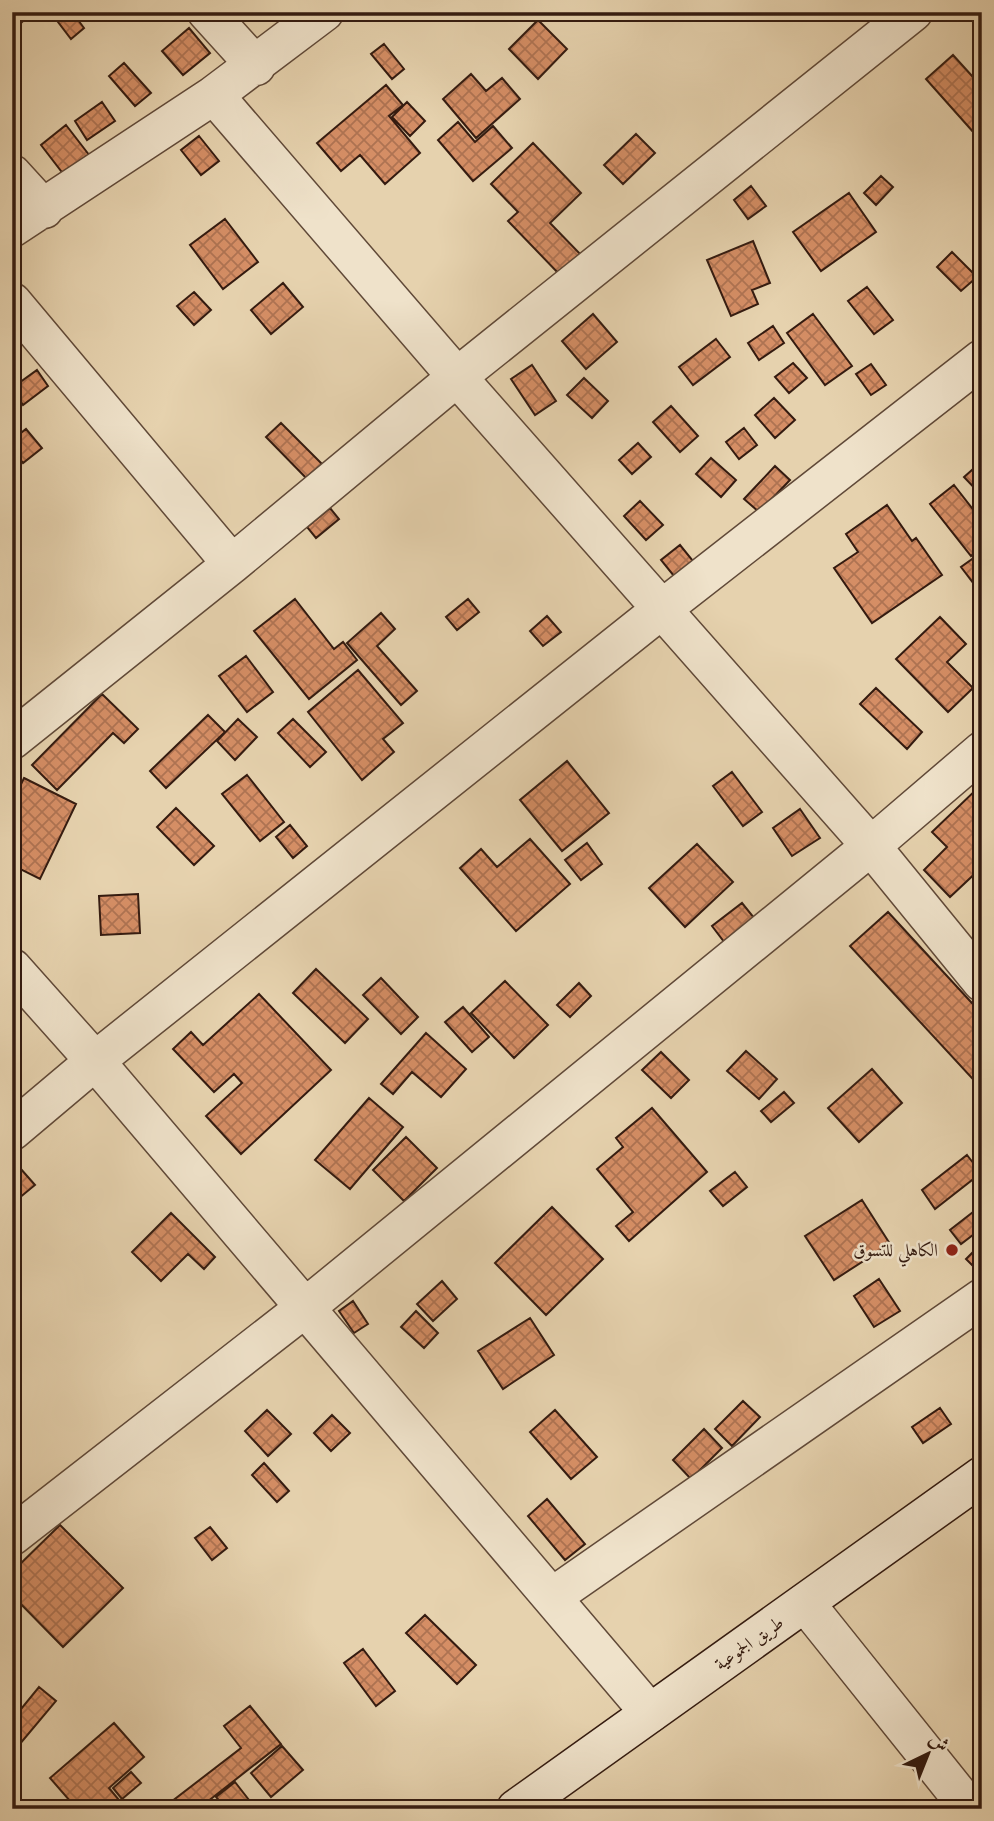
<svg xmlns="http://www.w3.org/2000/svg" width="994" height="1821" viewBox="0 0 994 1821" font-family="'Libre Caslon Text',Amiri,serif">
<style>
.building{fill:url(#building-cross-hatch);stroke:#341b10;stroke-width:2}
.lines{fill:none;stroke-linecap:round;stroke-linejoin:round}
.minor-casing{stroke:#604938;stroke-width:41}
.secondary-casing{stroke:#341b10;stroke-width:41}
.minor{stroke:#efe2ca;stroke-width:38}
.secondary{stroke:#efe2ca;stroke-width:38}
.poi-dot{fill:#8f2418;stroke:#efe2ca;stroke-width:2.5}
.labels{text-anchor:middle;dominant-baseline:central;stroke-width:5;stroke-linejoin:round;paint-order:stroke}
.poi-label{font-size:18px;fill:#341b10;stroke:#efe2ca;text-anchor:end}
.street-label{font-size:18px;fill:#341b10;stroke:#efe2ca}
</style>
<defs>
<pattern id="building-cross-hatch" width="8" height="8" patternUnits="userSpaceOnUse" patternTransform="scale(1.75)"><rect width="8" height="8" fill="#d58e65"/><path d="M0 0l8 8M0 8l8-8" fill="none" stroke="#ae7352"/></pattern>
</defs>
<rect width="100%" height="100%" fill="#e6d2ae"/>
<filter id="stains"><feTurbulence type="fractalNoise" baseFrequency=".00286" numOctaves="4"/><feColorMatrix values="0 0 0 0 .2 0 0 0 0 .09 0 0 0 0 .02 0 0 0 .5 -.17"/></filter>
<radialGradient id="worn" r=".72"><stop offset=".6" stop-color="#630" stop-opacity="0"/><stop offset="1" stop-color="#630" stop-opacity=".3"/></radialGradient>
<!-- building -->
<path class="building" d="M12 12H32L12 32Z
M54 12H72L84 28 71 39 52 14Z
M538 20 567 49 538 79 509 49Z
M189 28 210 53 183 75 162 51Z
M384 44 404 69 392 79 371 54Z
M953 55 982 87V128L975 134 926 79Z
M124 63 151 93 135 106 109 76Z
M471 74 486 91 502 78 520 99 476 138 443 99Z
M386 85 403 105 389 116 420 153 385 184 360 155 341 171 317 143Z
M102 102 115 121 87 140 75 121Z
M407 102 425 121 410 136 392 117Z
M458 122 475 142 493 126 512 148 473 181 438 140Z
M66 125 93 160 68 180 41 145Z
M636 134 655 153 623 184 604 165Z
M199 136 219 161 201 175 181 150Z
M533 143 581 193 550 223 583 257 562 277 508 221 518 212 491 184Z
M881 176 893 187 876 205 864 193Z
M751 186 766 206 748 219 734 200Z
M849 193 876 232 821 271 793 232Z
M225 219 258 262 223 289 190 245Z
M753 241 770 283 752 290 758 304 731 316 707 260Z
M952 252 977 277 961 291 937 267Z
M283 283 303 307 271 334 251 310Z
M867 287 893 320 874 334 848 301Z
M194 292 211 310 194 325 177 306Z
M593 314 617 342 586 369 562 341Z
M813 314 852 366 825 385 787 333Z
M773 326 784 343 759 360 748 343Z
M716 339 730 357 693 385 679 367Z
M793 363 807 378 789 393 775 377Z
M871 364 886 385 871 395 856 374Z
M532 365 556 401 535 415 511 379Z
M37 370 48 386 23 405 12 388Z
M584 378 608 401 592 418 567 395Z
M774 398 795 420 775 438 755 415Z
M671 406 698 436 680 452 653 422Z
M281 423 327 469 312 484 266 437Z
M744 428 757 445 739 459 726 442Z
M26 429 42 448 23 463 12 450V440Z
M638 443 651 457 632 474 619 460Z
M711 458 736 480 721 497 696 474Z
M982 461V496L964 477Z
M775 466 790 480 759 512 744 499Z
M954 485 982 521V547L971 556 930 504Z
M640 501 663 525 646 540 624 516Z
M887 505 912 541 916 538 942 575 872 623 834 568 858 552 846 534Z
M330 508 339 519 316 538 307 527Z
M680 545 693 561 674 576 661 560Z
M982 552V578L974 584 961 567Z
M295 599 334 649 343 642 357 660 309 699 254 631Z
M468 599 479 612 457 630 446 617Z
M381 613 395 629 377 646 417 691 401 705 347 643Z
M547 616 561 632 543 646 530 631Z
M940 617 966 644 947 662 973 688 948 712 896 659Z
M246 656 273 692 247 712 219 676Z
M358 670 403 723 383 739 394 752 362 780 308 712Z
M876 688 922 732 907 749 860 704Z
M102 694 138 729 124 743 113 733 57 790 32 765Z
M208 715 225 732 166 788 150 771Z
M238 719 257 737 235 760 217 741Z
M293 719 326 752 310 767 278 733Z
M567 761 609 813 562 851 520 800Z
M732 772 762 812 743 826 713 786Z
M247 775 284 822 260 841 222 794Z
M24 778 76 804 40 879 12 865V798L14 799Z
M982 784V867L950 897 924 870 947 847 932 832Z
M176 808 214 846 194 865 157 827Z
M800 809 820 838 792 856 773 828Z
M290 825 307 846 293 858 276 837Z
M530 839 570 884 516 931 460 868 481 849 497 867Z
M587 843 602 864 581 880 565 860Z
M697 844 733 882 685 927 649 888Z
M138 894 140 933 101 935 99 896Z
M742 903 755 919 725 943 712 926Z
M888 912 982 1014V1089L850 946Z
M316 969 368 1019 345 1043 293 993Z
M381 978 418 1017 401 1034 363 995Z
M505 981 548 1025 514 1058 471 1013Z
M579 983 591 996 570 1017 557 1005Z
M259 994 331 1070 241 1154 206 1116 242 1083 234 1074 214 1092 173 1049 191 1032 203 1045Z
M463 1007 489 1037 472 1052 445 1022Z
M426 1033 466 1069 441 1097 412 1072 393 1094 381 1084Z
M746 1051 777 1079 759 1099 727 1071Z
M661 1052 689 1080 671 1098 642 1070Z
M872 1069 902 1103 859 1142 828 1108Z
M784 1092 794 1103 771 1122 761 1111Z
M369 1098 403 1127 350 1189 315 1160Z
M652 1108 707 1172 629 1241 616 1226 633 1212 597 1169 623 1147 616 1138Z
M406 1137 437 1168 404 1201 373 1170Z
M967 1155 981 1173 935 1209 922 1190Z
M20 1168 35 1185 12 1204V1174Z
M735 1172 747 1187 723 1206 710 1191Z
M862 1200 890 1244 834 1280 805 1236Z
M982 1205V1228L961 1244 950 1230Z
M552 1207 603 1259 546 1315 495 1263Z
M171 1213 215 1257 204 1269 188 1254 161 1281 132 1252Z
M982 1243V1275L966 1259Z
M879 1279 900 1311 874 1327 854 1296Z
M442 1281 457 1299 433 1321 417 1304Z
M353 1301 368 1324 354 1333 339 1311Z
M416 1311 438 1333 424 1348 401 1327Z
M530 1318 554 1355 503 1389 478 1351Z
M743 1401 760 1417 732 1446 715 1429Z
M940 1408 951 1424 923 1443 912 1427Z
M267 1410 291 1434 268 1456 245 1431Z
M555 1410 597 1457 571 1479 530 1432Z
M332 1415 350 1433 331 1451 314 1433Z
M704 1429 722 1448 691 1479 673 1460Z
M264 1463 289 1491 277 1502 252 1475Z
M547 1499 585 1544 565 1560 528 1516Z
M60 1525 123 1588 63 1647 12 1595V1572Z
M210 1527 227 1548 212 1560 195 1538Z
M425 1615 476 1665 457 1684 406 1633Z
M363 1649 395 1691 376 1706 344 1663Z
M39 1687 56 1701 19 1745 12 1739V1720Z
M250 1706 281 1744 198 1809H177L171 1802 241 1748 224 1726Z
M114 1723 144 1757 109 1788 124 1806 120 1809H77L50 1778Z
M282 1746 303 1770 271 1797 251 1773Z
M131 1772 141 1783 122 1799 113 1788Z
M235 1782 249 1800 237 1809H226L216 1797Z"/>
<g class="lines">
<defs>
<path id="minor" d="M207 12 256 66
M214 95 457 377 871 846 982 982
M12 174 44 209
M12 228 214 95 324 12
M12 302 232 564
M12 740 232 564 457 377 913 12
M12 968 95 1061 650 1713
M12 1131 95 1061 662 609 982 359
M12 1536 306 1307 871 846 982 751
M552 1597 982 1298
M805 1603 970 1809"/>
<path id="secondary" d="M516 1809 982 1476"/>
</defs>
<!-- minor casing -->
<use href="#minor" class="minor-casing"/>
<!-- secondary casing -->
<use href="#secondary" class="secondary-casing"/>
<!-- minor -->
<use href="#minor" class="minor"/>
<!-- secondary -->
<use href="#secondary" class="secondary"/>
</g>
<!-- markers -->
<circle class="poi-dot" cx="952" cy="1250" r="7"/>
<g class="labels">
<!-- poi labels -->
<g class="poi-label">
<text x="938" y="1250">الكاهلي للتسوق</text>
</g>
<!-- street labels -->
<g class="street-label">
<text transform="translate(749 1643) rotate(-35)">طريق الجموعية</text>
</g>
</g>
<!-- margin -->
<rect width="994" height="1821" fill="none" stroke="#e6d2ae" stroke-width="42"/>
<rect x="14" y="14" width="966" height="1793" fill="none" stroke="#341b10" stroke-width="3.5"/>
<rect x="21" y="21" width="952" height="1779" fill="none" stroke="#341b10" stroke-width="2"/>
<!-- north arrow -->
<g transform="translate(928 1754) rotate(43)" stroke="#efe2ca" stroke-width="5" paint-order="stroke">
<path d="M0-5L12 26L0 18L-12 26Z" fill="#341b10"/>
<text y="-10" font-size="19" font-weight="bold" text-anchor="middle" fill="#341b10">ش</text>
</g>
<rect width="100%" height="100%" filter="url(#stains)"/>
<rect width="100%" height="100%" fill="url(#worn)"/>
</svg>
